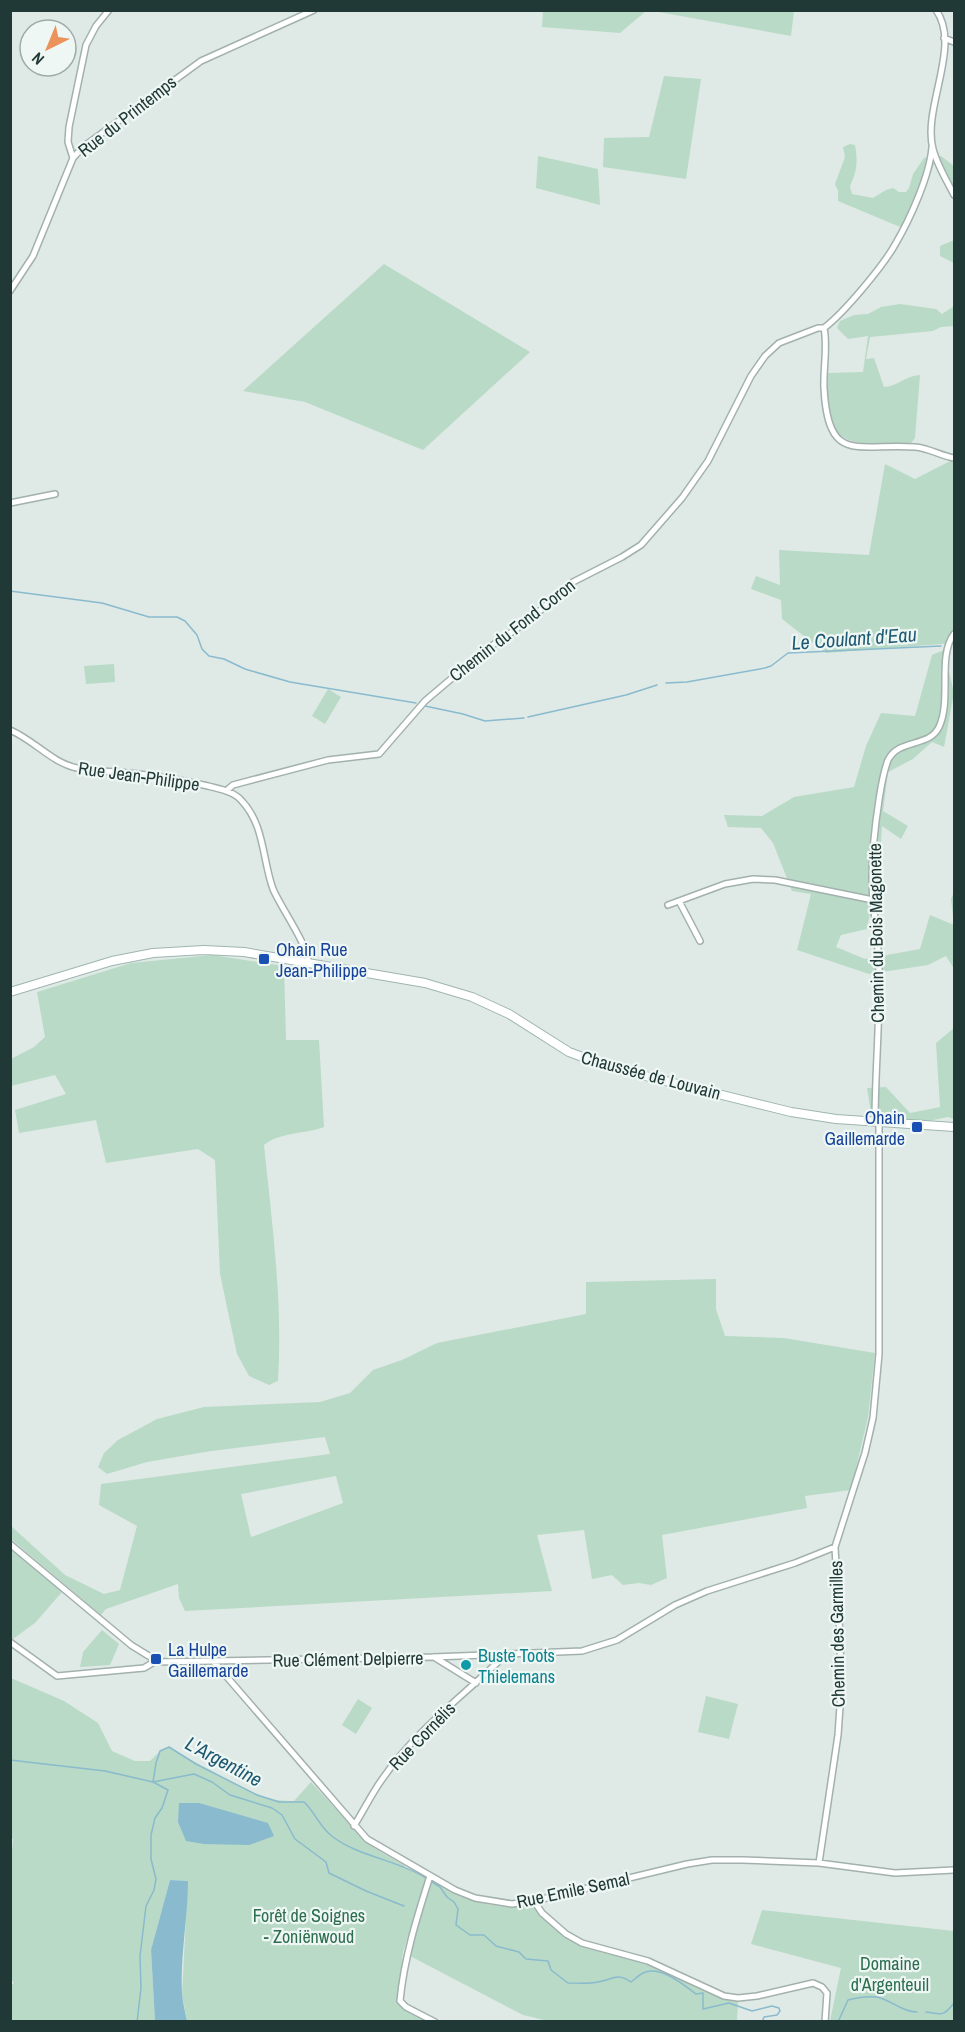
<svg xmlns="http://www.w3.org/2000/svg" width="965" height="2032" viewBox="0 0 965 2032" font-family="'Archivo Narrow',sans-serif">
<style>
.green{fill:#b9dac6;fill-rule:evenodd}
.water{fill:#89bacd}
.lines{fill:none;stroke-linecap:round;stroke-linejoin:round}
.stream{stroke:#89bacd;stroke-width:1.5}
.minor-casing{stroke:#a2b1ae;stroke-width:8}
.secondary-casing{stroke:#9fb5b0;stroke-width:10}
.minor{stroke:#fff;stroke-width:5}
.secondary{stroke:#fff;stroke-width:8}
.transit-dot{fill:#1a4fb4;stroke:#eff7f4;stroke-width:2}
.culture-dot{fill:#0f9aa8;stroke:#eff7f4;stroke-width:2}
.labels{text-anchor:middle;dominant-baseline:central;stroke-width:4.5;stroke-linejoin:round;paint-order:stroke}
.street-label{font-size:18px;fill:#213936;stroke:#eff7f4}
.transit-label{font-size:18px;fill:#164399;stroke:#eff7f4;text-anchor:start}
.culture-label{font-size:18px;fill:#0d838f;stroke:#eff7f4;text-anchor:start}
.park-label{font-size:18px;fill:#2d6e4f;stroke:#eff7f4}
.water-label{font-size:20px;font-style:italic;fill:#1e5972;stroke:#eff7f4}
</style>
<rect width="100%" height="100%" fill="#dfeae6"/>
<!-- green -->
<path class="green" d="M543 11V10L646 11 620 33 542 27Z
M653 11 794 10V11L791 36Z
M664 76 701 79 686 179 603 167 604 138 649 137Z
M850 144 855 145C858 161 857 172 850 186L852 194 873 198 886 190 893 188 899 192H906L909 188 913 174 924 158 941 156 954 166V190L943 166 934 164 918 207 905 229 838 201V191L835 184 845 157 843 147Z
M538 156 598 169 600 205 536 188Z
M954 240V263L940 256V246Z
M384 264 530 352 423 450 305 402 243 391Z
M900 304 936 309 942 314 954 306V326L941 327 933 331 870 337 866 359 874 358 884 387C896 387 905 376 920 375L915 438 910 444C880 442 838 453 830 416 827 402 828 387 828 373L863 372 868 336 848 339 837 328 840 321 854 315 868 314 881 307Z
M954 459V643L826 653 782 619 781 600 751 589 756 576 780 585 779 550 869 555 885 464 915 479Z
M944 650 954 693 944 747 932 742 913 759 888 772 883 811 908 826 901 839 882 826 880 858 867 929 841 935 836 947 865 959 920 949 930 915 954 925 951 899 954 892V969L946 956 928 965 869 974 797 950 811 894 792 891 773 843 761 828 728 827 724 815 762 816 794 797 854 787 866 746 881 713 915 716 932 655Z
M114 664 115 682 86 684 84 666Z
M328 689 341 697 325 724 312 716Z
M212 955 284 966 286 1040H319L324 1127C305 1134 280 1132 264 1145 272 1223 283 1303 278 1381L269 1385 249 1376 237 1354 220 1274 215 1160 198 1149 106 1163 96 1120 19 1133 15 1110 66 1094 55 1075 11 1086V1059L34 1047 45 1037 37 992 131 963Z
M954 1028V1119L948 1117 919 1123 873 1126 867 1088 886 1087 910 1113 940 1107 936 1043Z
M716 1279V1309L725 1336 784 1338 875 1353 868 1417 851 1490 805 1496 807 1508 662 1535 667 1578 651 1585 639 1583 623 1585 612 1575 592 1579 584 1530 537 1535 552 1591 185 1611 179 1598 178 1584 106 1609 101 1615 11 1539 10 1525 65 1575 104 1594 120 1590 137 1526 99 1505 101 1484 330 1454 325 1437 211 1451 147 1462 107 1474 98 1467 104 1453 118 1440 157 1419 204 1407 320 1402 350 1393 373 1370 402 1360 437 1343 586 1314V1282ZM336 1476 343 1503 251 1537 241 1494Z
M11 1549 62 1592 35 1623 13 1639 10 1638Z
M102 1630 119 1644 110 1665 80 1667 83 1652Z
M11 1678 64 1701 98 1723 112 1751 135 1761H150L160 1751 169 1747C187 1758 204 1767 223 1777 249 1789 264 1802 294 1801L311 1782 365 1841 379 1851 405 1866V1868L426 1878 403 1952 398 2002 401 2006 431 2021H187L182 1994 188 1881 170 1880 151 1950 155 2021H11L10 1985 14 1983 10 1978V1874L13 1839 10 1837Z
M706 1696 738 1704 729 1739 698 1732Z
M358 1699 372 1708 356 1734 342 1725Z
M432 1882 474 1900 491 1905 512 1906 533 1904 540 1915 565 1936 581 1946 647 1964 704 1991 723 1998 738 2001 737 2021H548L523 2015 410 1956 416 1932Z
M762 1910 954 1931V2021H830L841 1968 751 1944Z"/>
<!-- water -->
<path class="water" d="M179 1803H199L268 1823 274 1836 249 1845 204 1844 186 1841 178 1822Z
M170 1880 188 1881C188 1918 180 1956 182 1994 183 2003 185 2012 187 2021H155L151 1950Z"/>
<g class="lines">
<!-- stream -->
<path class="stream" d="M10 591 102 603 149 617H177L185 621 197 635 202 649 209 656 224 659 245 669 290 682 416 703
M666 683 687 682 765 668 771 666 788 653 941 646
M425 706 463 714 485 721 524 718
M528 717 626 695 657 685
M10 1760 105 1771 153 1782 194 1774 212 1782 230 1795 272 1808 282 1815 295 1839 326 1862 329 1873 366 1891 404 1906
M432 1882 440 1887 447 1897 454 1902 458 1909 456 1925 470 1935H484L496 1946 519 1952 526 1959 548 1961 551 1970 568 1983C578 1983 588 1984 598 1982 612 1980 616 1972 631 1982 635 1979 639 1975 643 1973 660 1965 683 1984 696 1994L703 1993V2009L729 2003 752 2011 772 2006 779 2008 780 2011 777 2015 764 2017 762 2022
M926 2012C942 2015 944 2016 954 2003
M137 2022 141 1988 140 1956 146 1906 154 1890 156 1879 151 1859V1835L155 1818 162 1808 168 1790 153 1782 156 1763 160 1751 169 1747 196 1764 257 1795 279 1802H304C315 1812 320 1828 333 1837 360 1857 397 1860 426 1878
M838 2022 848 2000C856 1998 867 1996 877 1997 891 2000 902 2012 917 2012"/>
<defs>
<path id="minor" d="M936 10C962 46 922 108 933 149 937 165 947 181 954 195
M944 38 954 42
M73 158 68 142 69 127 86 45 96 26 109 10
M10 291 33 256 73 158 83 147 201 61 314 10
M824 328C828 347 823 368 824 388 828 465 857 443 915 447 929 448 941 456 954 458
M824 328C844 313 884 265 896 243 910 219 930 175 932 147
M10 503 55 494
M10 730C34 740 52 763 77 768 93 772 111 771 127 773 154 775 181 780 208 786 219 789 233 791 241 800 265 825 262 859 273 889 281 908 308 945 308 962
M226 791 233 785 328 760 379 754 425 701 484 651 528 621 573 582 622 557 641 545 682 498 708 461 751 376 765 356 779 343 818 328H824
M679 901 700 941
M668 905 725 884 753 879 775 880 873 900
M875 1122C875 1072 880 1022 879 972 879 947 875 924 873 900 870 867 874 832 879 800 881 787 883 773 888 760 899 738 929 748 939 727 952 700 937 656 954 634
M10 1544 131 1645 152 1658 154 1662
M10 1642 57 1676 144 1668 154 1662
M434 1657 476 1683
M154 1662 433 1657 582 1651 617 1640 675 1605 707 1591 795 1563 835 1547
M214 1662 367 1839 455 1890 475 1898 512 1904 534 1901 687 1864 712 1860H743L819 1863 895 1873 954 1870
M354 1826C364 1810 372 1793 383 1778 414 1733 459 1699 498 1662L499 1654
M819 1863 838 1735 841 1692 840 1637 835 1547 865 1453 873 1418 879 1354V1122
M430 1876C417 1917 404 1958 400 2001L406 2007 435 2022
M534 1901 542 1913 566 1934 582 1943 648 1961 724 1996 738 1998 757 1996 813 1983 822 1987 827 1993 825 2022"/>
<path id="secondary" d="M10 992 112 961 153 953 204 950 244 952 425 983 472 997 509 1014 569 1052 609 1067 791 1112 836 1119 954 1127"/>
</defs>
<!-- minor casing -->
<use href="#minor" class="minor-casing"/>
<!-- secondary casing -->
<use href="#secondary" class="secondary-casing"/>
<!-- minor -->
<use href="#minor" class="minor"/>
<!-- secondary -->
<use href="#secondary" class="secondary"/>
</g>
<!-- markers -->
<g class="transit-dot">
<rect x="258" y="953" width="12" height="12" rx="3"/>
<rect x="911" y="1121" width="12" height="12" rx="3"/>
<rect x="150" y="1653" width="12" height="12" rx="3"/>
</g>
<circle class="culture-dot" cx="466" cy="1665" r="6"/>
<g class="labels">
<!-- street labels -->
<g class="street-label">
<text transform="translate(127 116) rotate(-38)">Rue du Printemps</text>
<text transform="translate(512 630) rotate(-38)">Chemin du Fond Coron</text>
<text transform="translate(139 776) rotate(8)">Rue Jean-Philippe</text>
<text transform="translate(876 933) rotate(-91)">Chemin du Bois Magonette</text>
<text transform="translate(651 1075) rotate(15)">Chaussée de Louvain</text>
<text transform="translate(837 1634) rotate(-91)">Chemin des Garmilles</text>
<text transform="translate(348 1659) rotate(-1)">Rue Clément Delpierre</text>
<text transform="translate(422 1736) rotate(-46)">Rue Cornélis</text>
<text transform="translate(573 1890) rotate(-12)">Rue Emile Semal</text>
</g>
<!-- transit labels -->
<g class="transit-label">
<text x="276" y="949">Ohain Rue<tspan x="276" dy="21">Jean-Philippe</tspan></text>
<text x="905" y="1117" text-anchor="end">Ohain<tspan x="905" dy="21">Gaillemarde</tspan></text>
<text x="168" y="1649">La Hulpe<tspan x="168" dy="21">Gaillemarde</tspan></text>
</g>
<!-- culture labels -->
<g class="culture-label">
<text x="478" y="1655">Buste Toots<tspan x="478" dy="21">Thielemans</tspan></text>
</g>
<!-- park labels -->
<g class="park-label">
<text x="309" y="1915">Forêt de Soignes<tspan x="309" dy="21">- Zoniënwoud</tspan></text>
<text x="890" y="1963">Domaine<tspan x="890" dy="21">d'Argenteuil</tspan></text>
</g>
<!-- water labels -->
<g class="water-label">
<text transform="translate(854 638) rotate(-4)">Le Coulant d'Eau</text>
<text transform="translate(224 1761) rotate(28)">L'Argentine</text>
</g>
</g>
<!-- border -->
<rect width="965" height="2032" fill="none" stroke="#213936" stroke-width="24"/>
<!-- north arrow -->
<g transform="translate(48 48) rotate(223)"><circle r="28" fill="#eff7f4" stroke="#9daba8" stroke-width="1.5"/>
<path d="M0-4.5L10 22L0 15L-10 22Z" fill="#ec925b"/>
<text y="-9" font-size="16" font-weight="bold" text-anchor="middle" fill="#213936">N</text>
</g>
</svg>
